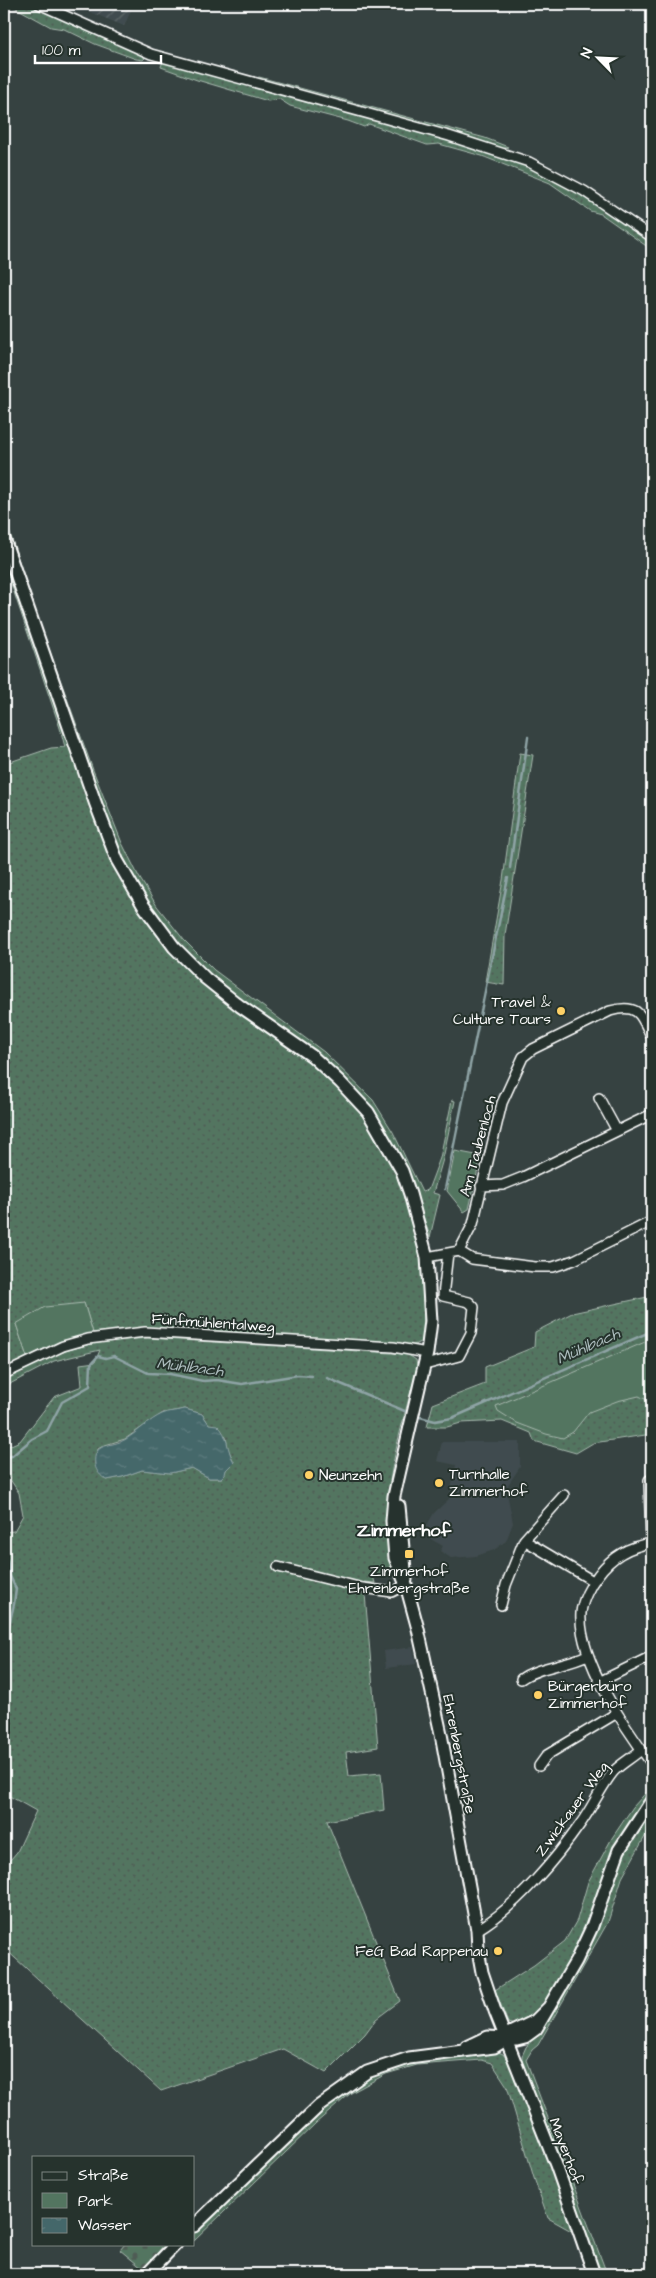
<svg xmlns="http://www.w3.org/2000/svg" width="656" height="2278" viewBox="0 0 656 2278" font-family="'Architects Daughter',sans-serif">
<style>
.built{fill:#414c4f}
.industrial{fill:url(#industrial-furrows)}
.grass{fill:url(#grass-dots);stroke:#a9bab0;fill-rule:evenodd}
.cemetery{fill:url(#cemetery-stones);stroke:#a9bab0}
.green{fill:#537560;stroke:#a9bab0}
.water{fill:url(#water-ripples);stroke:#8fa4a6}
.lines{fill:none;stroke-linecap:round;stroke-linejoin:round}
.stream{stroke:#8fa4a6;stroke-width:2.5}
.street-casing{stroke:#fff;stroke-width:12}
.secondary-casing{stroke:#fff;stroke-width:15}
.street{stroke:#26332d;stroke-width:9}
.secondary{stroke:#26332d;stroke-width:11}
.poi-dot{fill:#ffd166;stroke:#26332d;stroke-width:2}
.labels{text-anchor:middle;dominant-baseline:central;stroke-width:4;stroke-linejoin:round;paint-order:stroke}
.poi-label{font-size:15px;fill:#fff;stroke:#26332d;text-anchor:start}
.street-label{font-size:15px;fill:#fff;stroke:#26332d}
.water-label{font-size:16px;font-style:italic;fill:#abbbbc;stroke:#26332d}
.quarter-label{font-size:18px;font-weight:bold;fill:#fff;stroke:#26332d}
</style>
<defs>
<pattern id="industrial-furrows" width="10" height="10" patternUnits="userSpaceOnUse" patternTransform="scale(1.25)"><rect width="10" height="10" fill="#414c4f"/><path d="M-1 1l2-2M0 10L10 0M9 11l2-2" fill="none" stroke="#5e6769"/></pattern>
<pattern id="grass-dots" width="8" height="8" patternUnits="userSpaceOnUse" patternTransform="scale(1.25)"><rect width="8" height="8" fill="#537560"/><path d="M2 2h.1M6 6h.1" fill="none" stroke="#4f5c54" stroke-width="1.8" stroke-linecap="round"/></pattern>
<pattern id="cemetery-stones" width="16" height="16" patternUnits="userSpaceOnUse" patternTransform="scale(1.25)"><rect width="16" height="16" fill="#537560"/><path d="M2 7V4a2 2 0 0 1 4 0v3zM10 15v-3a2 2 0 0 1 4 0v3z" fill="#4f5c54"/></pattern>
<pattern id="water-ripples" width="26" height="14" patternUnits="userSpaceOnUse" patternTransform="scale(1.25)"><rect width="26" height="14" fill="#44676a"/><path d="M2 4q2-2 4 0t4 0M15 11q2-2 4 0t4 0" fill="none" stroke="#607e80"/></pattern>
</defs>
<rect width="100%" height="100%" fill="#364241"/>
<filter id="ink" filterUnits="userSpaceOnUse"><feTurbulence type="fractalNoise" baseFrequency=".02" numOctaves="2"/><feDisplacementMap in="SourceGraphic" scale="10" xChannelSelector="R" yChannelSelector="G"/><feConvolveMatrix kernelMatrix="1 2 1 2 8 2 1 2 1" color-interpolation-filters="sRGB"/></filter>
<g filter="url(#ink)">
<!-- built -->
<path class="built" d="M442 1442H520V1467L506 1488 513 1523 506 1541 494 1550 476 1556 451 1558 440 1551 443 1546 422 1534 434 1513 449 1499 456 1465 437 1461Z
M413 1647 416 1664 386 1668 384 1651Z"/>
<!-- industrial -->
<path class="industrial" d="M71 4H134L124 26Z"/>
<!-- grass -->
<path class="grass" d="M9 4H33L141 52 145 58 143 60 136 59 95 44 64 29 51 27Z
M163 60 440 137 530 165 577 190 652 240V250L601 214 590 211 550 183 482 156 439 144 427 145 369 124 364 127 348 121 290 106 279 99 268 101 197 80 161 67Z
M259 77 485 138 508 147 502 149 254 80Z
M4 515 35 610 93 770 122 843 139 877 157 906 184 940 214 970 324 1052 373 1100 393 1132 422 1192 428 1190 440 1158 452 1100 455 1101 443 1159 433 1193 440 1195 430 1237C408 1166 378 1102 318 1054 294 1035 269 1019 244 1002 212 979 183 950 158 919 120 869 101 806 80 748 54 673 29 599 4 524Z
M4 551 112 859C125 885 139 911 158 933 165 942 175 948 184 955 202 971 220 986 239 1001 273 1029 308 1056 339 1087 405 1152 432 1251 422 1341L414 1345 138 1329 93 1333 84 1303 16 1324 27 1357 4 1369V764L51 748 65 747 60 728 4 563Z
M520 753 533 755 505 935 504 985 485 982 503 880Z
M652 1296V1434L593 1443 576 1453 534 1441 531 1433 502 1421 461 1423 447 1427H427L433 1404 485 1384V1367L534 1347 535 1332 572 1313Z
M148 1338 407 1354 416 1360 417 1367C402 1429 374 1506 393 1570L373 1576 375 1583 364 1582 378 1747 346 1752 349 1776 381 1773 384 1810 327 1821 400 2001 376 2019 365 2034 326 2073 283 2049 161 2091 4 1948V1867L17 1852 36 1811 4 1793V1532L14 1531 23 1515 19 1493 4 1470V1448L20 1441 54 1397 82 1386 80 1364 95 1362 100 1350 54 1361 4 1387V1379C28 1367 52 1354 79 1347 101 1341 125 1340 148 1338ZM185 1409 202 1414 209 1424 226 1437 228 1449 234 1462 226 1470 222 1478H209L192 1468 170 1473 142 1470 122 1477 107 1480 95 1464 98 1449 105 1445 125 1439 163 1413Z
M652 1786V1795L634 1817 617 1845 586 1934 545 2004 532 2019 517 2026 508 2023 495 1990 534 1965 565 1941 577 1920 588 1882 612 1838 633 1807Z
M652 1808V1824L622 1878 608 1922 538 2045 532 2050 526 2060 607 2274H599L522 2062V2056L526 2047 545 2024 584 1959 595 1936 615 1877 630 1841Z
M496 2051 503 2054 508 2061 537 2131 575 2233 548 2218 534 2178 507 2086 492 2063 482 2060 417 2065 386 2074 351 2093 316 2123 194 2241V2232L300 2129 360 2080 395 2064Z"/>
<!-- cemetery -->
<path class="cemetery" d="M125 2244H165L143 2269 120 2250Z"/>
<!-- green -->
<path class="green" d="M455 1151 481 1156 469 1209 464 1212 447 1191Z
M84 1303 93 1333 58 1342 27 1357 16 1324 45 1307Z
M652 1339 651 1402 639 1396 617 1401 589 1412 573 1432 563 1438 546 1434 517 1423 498 1411 496 1406Z"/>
<!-- water -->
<path class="water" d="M185 1409 202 1414 209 1424 217 1425C229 1435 226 1449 234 1462L226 1470 225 1474 221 1478H209L192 1468 170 1473 142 1470 122 1477 107 1480C101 1477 96 1471 95 1465 92 1441 112 1448 126 1439 139 1431 149 1420 162 1414 168 1411 178 1411 185 1409Z"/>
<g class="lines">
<!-- stream -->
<path class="stream" d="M510 868 528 737
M445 1189 508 878
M327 1378 407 1412
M420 1417 435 1421 452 1418 652 1331
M4 1458 12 1456 32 1439 47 1431 62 1402 90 1386 91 1364 98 1356 106 1358 114 1356 148 1373 170 1374 203 1381 217 1380 242 1384 298 1375 312 1376
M4 1555 7 1560 10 1576 16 1589 14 1604 4 1647"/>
<defs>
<path id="street" d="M39 4 151 54 449 136 529 162 584 191 652 237
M599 1098 617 1131
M481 1186 503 1185 523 1177 652 1114
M459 1251 473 1224 502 1103 523 1057 533 1049 610 1011C639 1003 641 1015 652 1038
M427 1257 459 1251 472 1259 535 1267H553L574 1260 652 1221
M425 1365 459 1356 471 1333 474 1307 469 1302 443 1296 448 1253
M4 1374 63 1346 88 1339 145 1332 393 1347 427 1353
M649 1480 651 1543
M524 1540 593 1581
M652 1543C630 1546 611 1557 598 1575 590 1585 582 1601 581 1613 578 1659 625 1728 652 1764
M278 1567 363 1588 392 1592 406 1585
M501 1605 506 1585 524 1540 564 1495
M521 1679C536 1667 568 1665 587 1655
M601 1681 652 1656
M539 1766 547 1755 617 1713
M477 1930C515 1908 556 1859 581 1823 592 1808 602 1785 614 1771 622 1763 633 1757 641 1750"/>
<path id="secondary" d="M4 539 95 802 117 860 143 905 174 947 205 978 240 1006 312 1056 340 1082 368 1112 402 1171 410 1194 427 1257 431 1321 427 1353 394 1496 392 1521 395 1558 406 1585 418 1629 441 1734 477 1930 478 1950 482 1972 495 2011 556 2165 594 2274
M399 1506 406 1580
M467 2047 488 2037 517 2039 525 2037 536 2029 576 1961 591 1929 619 1850 652 1800
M194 2226 319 2106 367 2072 409 2058 494 2047 507 2039 510 2033 535 2021 548 2008
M147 2274 176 2244"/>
</defs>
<!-- street casing -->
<use href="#street" class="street-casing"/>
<!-- secondary casing -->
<use href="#secondary" class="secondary-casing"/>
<!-- street -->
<use href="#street" class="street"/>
<!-- secondary -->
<use href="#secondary" class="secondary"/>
</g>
</g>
<!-- markers -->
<g class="poi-dot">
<circle cx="561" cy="1011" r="5"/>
<circle cx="309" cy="1475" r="5"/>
<circle cx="439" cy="1483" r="5"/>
<rect x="404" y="1549" width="10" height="10" rx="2.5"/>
<circle cx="538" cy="1695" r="5"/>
<circle cx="498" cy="1951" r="5"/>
</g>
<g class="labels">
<!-- poi labels -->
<g class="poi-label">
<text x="551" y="1002" text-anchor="end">Travel &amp;<tspan x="551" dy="17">Culture Tours</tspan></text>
<text x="449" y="1474">Turnhalle<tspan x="449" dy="17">Zimmerhof</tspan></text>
<text x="319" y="1475">Neunzehn</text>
<text x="409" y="1571" text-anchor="middle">Zimmerhof<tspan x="409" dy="17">Ehrenbergstraße</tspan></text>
<text x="548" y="1686">Bürgerbüro<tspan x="548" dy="17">Zimmerhof</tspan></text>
<text x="488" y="1951" text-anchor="end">FeG Bad Rappenau</text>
</g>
<!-- street labels -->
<g class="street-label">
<text transform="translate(478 1146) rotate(-75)">Am Taubenloch</text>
<text transform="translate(213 1323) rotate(4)">Fünfmühlentalweg</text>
<text transform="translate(459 1754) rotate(79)">Ehrenbergstraße</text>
<text transform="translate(572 1809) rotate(-54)">Zwickauer Weg</text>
<text transform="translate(566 2151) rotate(69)">Mayerhof</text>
</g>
<!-- water labels -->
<g class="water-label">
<text transform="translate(588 1346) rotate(-24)">Mühlbach</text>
<text transform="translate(190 1367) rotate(7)">Mühlbach</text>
</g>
<!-- quarter labels -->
<g class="quarter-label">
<text x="404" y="1530">Zimmerhof</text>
</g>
</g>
<!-- margin -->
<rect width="656" height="2278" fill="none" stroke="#26332d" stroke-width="20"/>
<rect x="10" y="10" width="636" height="2258" fill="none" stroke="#fff" stroke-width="2" filter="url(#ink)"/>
<!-- legend -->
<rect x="32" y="2156" width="162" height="90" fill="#26332d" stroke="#7d8581"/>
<rect x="42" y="2172" width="25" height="8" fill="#26332d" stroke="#7d8581"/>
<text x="78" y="2180" font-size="15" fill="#ffffff">Straße</text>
<rect x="42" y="2193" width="25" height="15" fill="#537560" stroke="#7d8581"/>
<text x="78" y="2206" font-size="15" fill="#ffffff">Park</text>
<rect x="42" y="2218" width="25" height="15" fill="url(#water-ripples)" stroke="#7d8581"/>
<text x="78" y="2230" font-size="15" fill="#ffffff">Wasser</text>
<!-- north arrow -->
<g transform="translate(598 58) rotate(294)" stroke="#26332d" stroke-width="4" paint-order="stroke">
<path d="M0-4L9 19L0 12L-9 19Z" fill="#ffffff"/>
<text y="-8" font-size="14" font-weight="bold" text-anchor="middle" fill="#ffffff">N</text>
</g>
<!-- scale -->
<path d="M35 55v8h126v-8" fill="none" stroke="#ffffff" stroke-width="2.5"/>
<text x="42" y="55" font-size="15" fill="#ffffff" stroke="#26332d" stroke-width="4" paint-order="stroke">100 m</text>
</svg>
